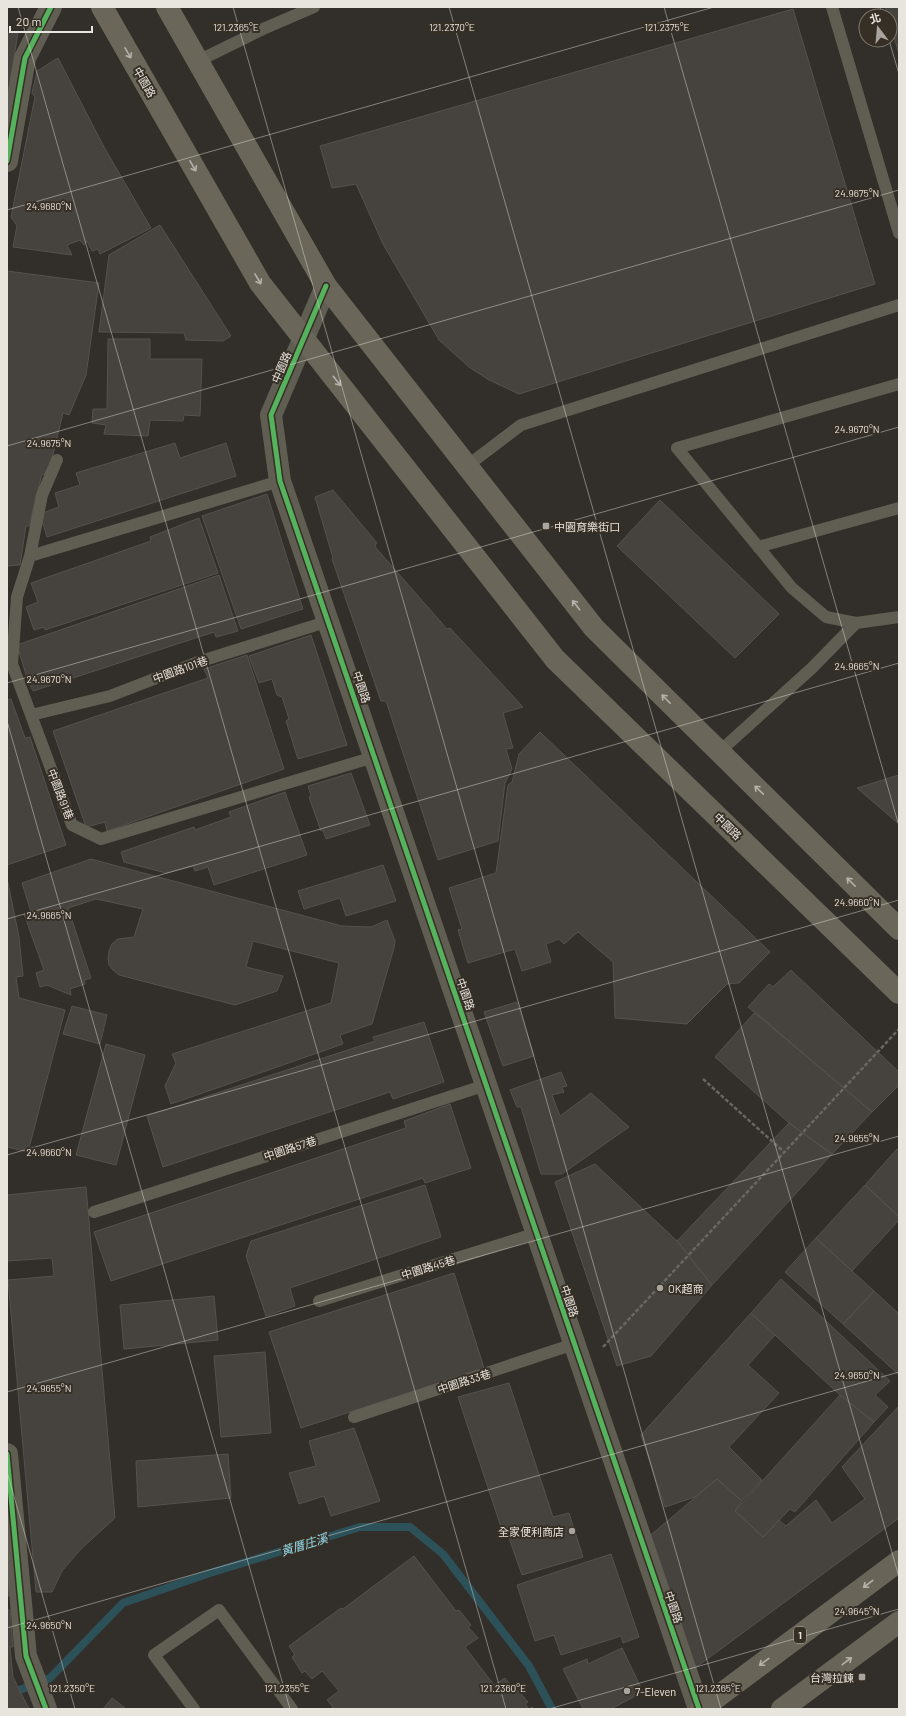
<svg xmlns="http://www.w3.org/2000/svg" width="906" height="1716" viewBox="0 0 906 1716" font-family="Barlow,'Noto Sans TC',sans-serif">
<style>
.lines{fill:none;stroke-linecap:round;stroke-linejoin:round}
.stream{stroke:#2d5159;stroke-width:8}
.building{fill:#46433f;stroke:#55514d}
.path{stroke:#69675f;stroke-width:2.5;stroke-dasharray:4 2;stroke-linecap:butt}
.lane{stroke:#605e53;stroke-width:12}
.street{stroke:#605e53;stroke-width:22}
.secondary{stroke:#6a675a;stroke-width:22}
.primary{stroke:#686558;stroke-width:22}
.cycleway-casing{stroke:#362f25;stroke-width:8}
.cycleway{stroke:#56b35d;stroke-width:5}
.oneway{stroke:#b6b2a9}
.oneway2{stroke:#b5b1a8}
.ticks{fill:none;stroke:#e8e4de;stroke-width:1;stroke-opacity:0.45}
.poi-dot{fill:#a8a49f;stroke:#362f25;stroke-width:1.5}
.labels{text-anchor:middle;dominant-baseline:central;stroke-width:4;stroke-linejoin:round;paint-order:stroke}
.shield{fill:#362f25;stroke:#b3aea6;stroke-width:1}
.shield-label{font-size:10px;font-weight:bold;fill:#e8e4de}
.street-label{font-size:11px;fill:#e8e4de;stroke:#362f25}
.poi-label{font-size:11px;fill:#e8e4de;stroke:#362f25;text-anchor:start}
.water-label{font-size:12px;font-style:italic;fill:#96e0f2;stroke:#362f25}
.ticks-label{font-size:10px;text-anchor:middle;fill:#e8e4de;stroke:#362f25;stroke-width:4;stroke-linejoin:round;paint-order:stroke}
</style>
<rect width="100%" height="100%" fill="#322e29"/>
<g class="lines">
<!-- stream -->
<path class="stream" d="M7 1695 50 1678 123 1603 210 1573 360 1527H410L443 1554 529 1666 552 1709"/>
</g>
<!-- building -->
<path class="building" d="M885 7H899V54L890 23V16H888Z
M793 9 875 284 519 394 489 380 469 367 439 340 383 244 356 184 332 188 320 146Z
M7 32 18 33 7 100Z
M58 58 104 147 151 228 100 254 98 249 92 251 87 241 84 245 80 240 67 245 72 255 13 247 17 226 11 217 35 97 32 93 37 71Z
M160 225 231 336 223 341 186 340 184 333 99 332 109 255Z
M7 271 99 283 86 375 69 415 63 413 48 475 42 474 29 526H26L20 565 7 566Z
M108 339H150V359H202L200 416 184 415 183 421 150 420 148 436 104 434 106 425 92 423 93 409H107Z
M175 443 180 458 226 443 236 476 47 537 40 514 59 507 55 493 80 485 76 473Z
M333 490 377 543 375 544 376 548 447 629 450 628 523 707 503 713 513 748 506 749 512 769 505 783 498 841 438 860 386 701H381L332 559 333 558 315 497Z
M267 494 303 609 241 629 202 516Z
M660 500 779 614 735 658 617 546Z
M199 518 218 573 45 630 44 627 34 630 26 607 38 602 31 583 151 541 150 537Z
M219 575 238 631 216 637 214 632 33 691 28 681 17 645Z
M311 635 347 745 298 759 286 721 289 719 282 697 277 695 272 679 259 683 249 656Z
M247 655 284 769 107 831 105 822 86 827 53 731 208 678 204 669Z
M11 699 25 738 30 737 66 845 7 865V700Z
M540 732 770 952 739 983 727 984 687 1024 615 1018 613 962 578 932 564 944 559 939 546 944 551 962 522 971 515 949 468 963 458 930 462 929 449 888 496 873 508 785 512 782 519 754Z
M351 773 370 825 326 839 323 830 321 831 309 797 311 796 308 786Z
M899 775V824L857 788Z
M285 792 307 855 214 885 208 867 195 871 193 866 166 873 124 862 121 852 194 827 195 830 231 817 229 812Z
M91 859 342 926 371 927 387 920 395 941 394 948 372 1024 340 1035 343 1044 171 1104 165 1086 176 1063 172 1054 331 1003 339 963 253 941 246 967 283 976 277 991 235 1005 119 975 113 970 109 965 108 958 109 951 112 944 118 939 134 937 143 909 96 899 68 908 91 978 84 980 85 984 70 989 71 995 47 985 40 987 36 973 44 970 24 914 31 912 22 883Z
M383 865 396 901 346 916 340 898 304 909 298 891Z
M7 878 19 937 23 976 16 977 19 998 65 1010 28 1152 7 1147Z
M791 970 899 1072V1085L872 1112 748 1007 769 984 773 987Z
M517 1002 534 1056 503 1066 484 1012Z
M72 1006 107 1015 100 1044 63 1034Z
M755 1012 872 1112 832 1154 789 1123 715 1057Z
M424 1022 444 1082 393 1099 390 1092 163 1167 147 1116 375 1041 373 1037Z
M106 1044 145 1055 116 1165 76 1155Z
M561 1072 567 1086 562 1087 564 1092 552 1095 560 1116 591 1093 629 1127 562 1174H541L521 1107H517L510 1090Z
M450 1104 471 1168 425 1183 423 1178 111 1281 94 1232 406 1128 404 1121Z
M789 1123 832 1154 712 1285 677 1241Z
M897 1149 899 1151V1217L865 1185Z
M595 1164 677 1241 712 1285 651 1356 617 1366 555 1182Z
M425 1185 441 1237 290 1288 295 1306 266 1316 246 1256 251 1241Z
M865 1185 899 1217V1220L852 1271 816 1238Z
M86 1187 115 1518 81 1549 62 1571 52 1592H36L8 1280 54 1276 52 1258 7 1261V1195Z
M816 1238 874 1291 843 1324 785 1272Z
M454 1273 484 1368 301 1428 269 1332Z
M781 1279 890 1381 875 1395 888 1407 874 1422 840 1395 751 1313Z
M874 1291 899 1314V1375L843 1324Z
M214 1296 218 1340 124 1349 120 1305Z
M751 1313 775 1335 748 1365 779 1393 729 1447 762 1480 742 1501 717 1479 695 1497 665 1507 641 1435Z
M265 1352 271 1433 221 1437 214 1356Z
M509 1383 553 1517 569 1513 583 1557 522 1575 508 1535 504 1536 458 1397Z
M840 1395 874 1422 795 1512 790 1509 763 1537 735 1511Z
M899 1406V1518L691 1671 646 1539 717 1479 742 1501 735 1511 763 1537 779 1520 786 1526 816 1500 832 1523 865 1499 842 1467Z
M354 1428 380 1501 331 1516 324 1496 299 1504 289 1473 316 1466 309 1441Z
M228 1454 231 1498 138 1507 136 1461Z
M611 1554 639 1637 623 1643 621 1636 561 1655 554 1635 535 1641 517 1585Z
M414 1556 456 1611 459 1610 471 1625 468 1627 478 1638 465 1647 494 1685 505 1678 514 1690 516 1688 528 1702 525 1704 529 1709 532 1707 534 1709H330L333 1707 327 1700 339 1691 322 1671 312 1679 305 1671 302 1673 292 1657 295 1655 289 1646 341 1608 343 1609Z
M7 1570 9 1596H7Z
M7 1610H10L13 1647H10L13 1677 29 1709H7Z
M622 1648 643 1692 611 1709H583L563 1669 587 1659 588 1664Z
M112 1698 125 1708 103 1709Z"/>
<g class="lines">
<!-- path -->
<path class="path" d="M703 1079 784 1152
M603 1347 899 1029"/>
<!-- lane -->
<path class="lane" d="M832 7 899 233
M198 61 263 29 314 7
M899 384 677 448 792 588 826 617 856 623 899 617
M57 460 42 495 30 556 17 597 12 664 72 825 101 839 374 757
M467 466 521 425 899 305
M758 547 899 508
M30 556 280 481
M31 715 110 696 198 662 329 621
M719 752 812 668 856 623
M94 1212 486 1085
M319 1301 537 1233
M354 1417 574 1344
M194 1709 154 1655 219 1610 292 1709"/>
<!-- street -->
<path class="street" d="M7 161 25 58 51 7
M326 286 271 415 280 481 699 1709
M7 1454 26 1656 46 1709"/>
<!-- secondary -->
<path class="secondary" d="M102 7 260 283 555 659 899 993
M167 7 326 286 594 628 899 929"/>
<!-- primary -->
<path class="primary" d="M701 1709 899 1561
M782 1709 899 1622"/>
<defs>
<path id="cycleway" d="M7 161 25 58 51 7
M326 286 271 415 280 481 699 1709
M7 1454 26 1656 46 1709"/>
</defs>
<!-- cycleway casing -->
<use href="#cycleway" class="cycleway-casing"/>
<!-- cycleway -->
<use href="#cycleway" class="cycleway"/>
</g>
<!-- one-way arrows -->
<defs><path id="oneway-shaft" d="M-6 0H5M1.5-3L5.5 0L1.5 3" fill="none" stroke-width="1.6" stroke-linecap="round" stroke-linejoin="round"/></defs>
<g class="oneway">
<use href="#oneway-shaft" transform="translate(128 53) rotate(60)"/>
<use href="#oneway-shaft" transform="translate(193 166) rotate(60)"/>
<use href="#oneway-shaft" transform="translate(258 279) rotate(59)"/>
<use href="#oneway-shaft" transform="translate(337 381) rotate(52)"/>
<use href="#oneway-shaft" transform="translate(576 605) rotate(-128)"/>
<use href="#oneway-shaft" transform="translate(666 699) rotate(-135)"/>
<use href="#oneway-shaft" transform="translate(759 790) rotate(-136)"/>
<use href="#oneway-shaft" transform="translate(851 882) rotate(-135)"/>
</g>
<g class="oneway2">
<use href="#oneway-shaft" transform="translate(868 1584) rotate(143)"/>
<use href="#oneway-shaft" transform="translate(847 1661) rotate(-37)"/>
<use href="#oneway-shaft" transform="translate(764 1662) rotate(143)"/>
</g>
<!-- ticks -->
<path class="ticks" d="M18 7 506 1709M233 7 721 1709M449 7 899 1577M664 7 899 826M880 7 882 16M889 40 899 74M7 210 714 7M7 446 899 190M7 683 899 427M7 721 290 1709M7 919 899 663M7 1155 899 900M7 1392 899 1136M7 1472 75 1709M7 1628 899 1372M549 1709 899 1609"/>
<!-- markers -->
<g class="poi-dot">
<rect x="542" y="522" width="8" height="8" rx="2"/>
<circle cx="660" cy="1288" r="4"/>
<circle cx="572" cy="1531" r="4"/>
<rect x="858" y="1673" width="8" height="8" rx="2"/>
<circle cx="627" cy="1691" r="4"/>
</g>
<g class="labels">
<!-- shield labels -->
<rect class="shield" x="794" y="1627" width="12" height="16" rx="3"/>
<g class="shield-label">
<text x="800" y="1635">1</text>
</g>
<!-- street labels -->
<g class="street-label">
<text transform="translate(145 82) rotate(60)">中園路</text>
<text transform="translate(281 367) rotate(-67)">中園路</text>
<text transform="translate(180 669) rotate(-20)">中園路101巷</text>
<text transform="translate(362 687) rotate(72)">中園路</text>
<text transform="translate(61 794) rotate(69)">中園路91巷</text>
<text transform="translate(728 826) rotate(44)">中園路</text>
<text transform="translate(466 994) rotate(71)">中園路</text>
<text transform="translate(290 1148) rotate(-18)">中園路57巷</text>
<text transform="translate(428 1267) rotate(-17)">中園路45巷</text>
<text transform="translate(570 1301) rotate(72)">中園路</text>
<text transform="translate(464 1381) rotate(-18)">中園路33巷</text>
<text transform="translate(674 1607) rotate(71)">中園路</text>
</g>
<!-- poi labels -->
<g class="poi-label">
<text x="554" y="526">中園育樂街口</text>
<text x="668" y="1288">OK超商</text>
<text x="564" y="1531" text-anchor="end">全家便利商店</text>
<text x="854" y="1677" text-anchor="end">台灣拉鍊</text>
<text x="635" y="1691">7-Eleven</text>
</g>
<!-- water labels -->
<g class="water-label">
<text transform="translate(304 1544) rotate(-17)">黃厝庄溪</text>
</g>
</g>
<g class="ticks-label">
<text x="236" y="31">121.2365°E</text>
<text x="452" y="31">121.2370°E</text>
<text x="667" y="31">121.2375°E</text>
<text x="857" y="197">24.9675°N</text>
<text x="49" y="210">24.9680°N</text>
<text x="857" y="433">24.9670°N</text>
<text x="49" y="447">24.9675°N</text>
<text x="857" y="670">24.9665°N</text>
<text x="49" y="683">24.9670°N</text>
<text x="857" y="906">24.9660°N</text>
<text x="49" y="919">24.9665°N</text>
<text x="857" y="1142">24.9655°N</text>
<text x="49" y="1156">24.9660°N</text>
<text x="857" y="1379">24.9650°N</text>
<text x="49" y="1392">24.9655°N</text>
<text x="857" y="1615">24.9645°N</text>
<text x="49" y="1629">24.9650°N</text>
<text x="72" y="1692">121.2350°E</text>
<text x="287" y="1692">121.2355°E</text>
<text x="503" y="1692">121.2360°E</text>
<text x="718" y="1692">121.2365°E</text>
</g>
<!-- border -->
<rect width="906" height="1716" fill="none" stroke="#e8e4de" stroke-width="16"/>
<!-- north arrow -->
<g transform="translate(878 28) rotate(344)"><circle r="19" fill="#362f25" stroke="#7d776f"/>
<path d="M0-3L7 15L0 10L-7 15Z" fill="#a8a49f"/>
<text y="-6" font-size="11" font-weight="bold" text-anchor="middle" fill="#e8e4de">北</text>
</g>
<!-- scale -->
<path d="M10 26v6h82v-6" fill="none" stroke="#e8e4de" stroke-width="2"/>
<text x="16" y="26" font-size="12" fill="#e8e4de" stroke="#362f25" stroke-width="3" paint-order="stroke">20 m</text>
</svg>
